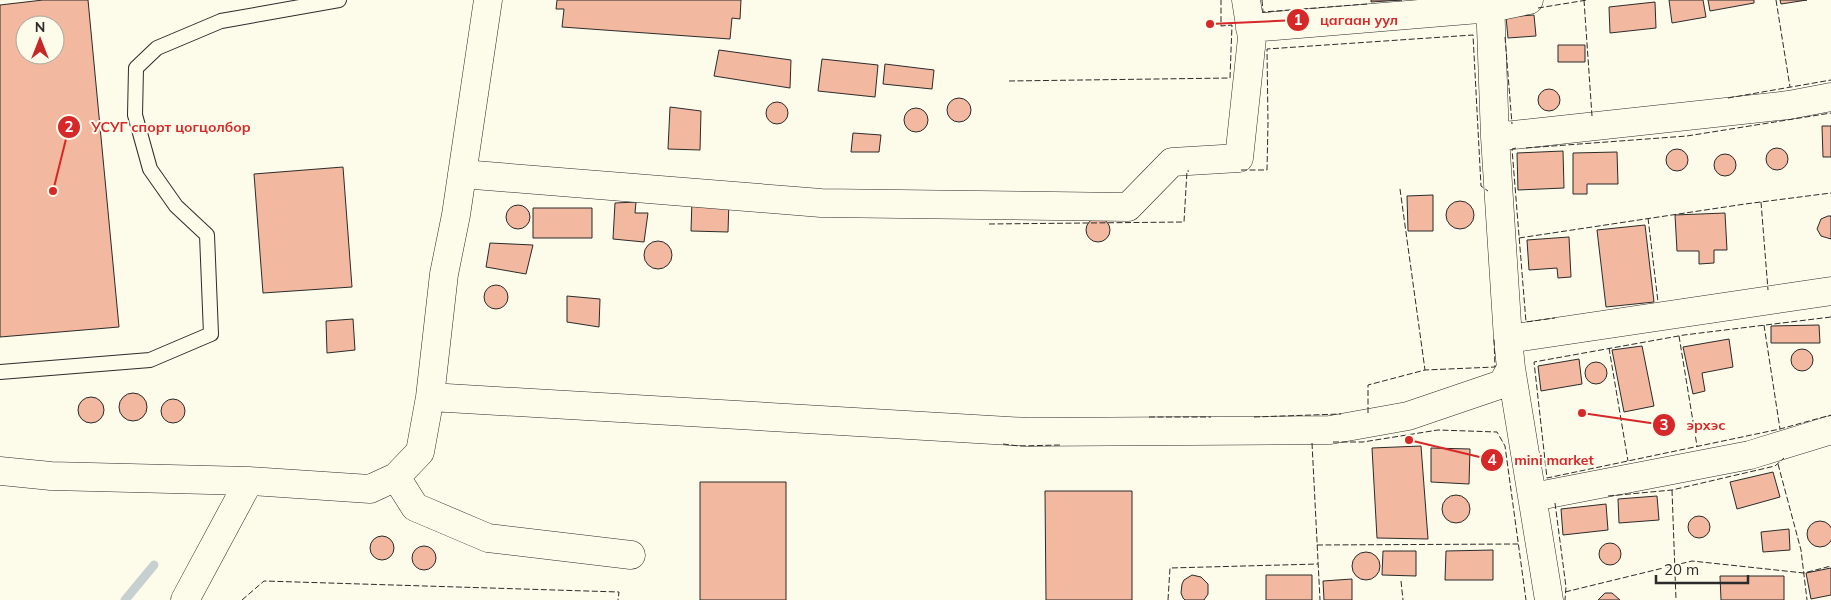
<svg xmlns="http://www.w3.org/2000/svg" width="1831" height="600" viewBox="0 0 1831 600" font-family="Mulish,sans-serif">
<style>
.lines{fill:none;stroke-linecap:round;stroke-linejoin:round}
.stream{stroke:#c7d0d0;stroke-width:9}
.building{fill:#f2b8a0;stroke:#2b2b2b;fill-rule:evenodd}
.lane-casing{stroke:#2b2b2b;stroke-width:16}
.street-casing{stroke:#2b2b2b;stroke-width:29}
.lane{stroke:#fdfbea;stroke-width:14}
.street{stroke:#fdfbea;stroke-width:28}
.fence{stroke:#2b2b2b;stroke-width:1;stroke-dasharray:6 2.5;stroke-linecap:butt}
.leader{fill:none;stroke:#d62828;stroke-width:2}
.callout-dot{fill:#d62828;stroke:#fdfbea;stroke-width:2}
.mark-label{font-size:15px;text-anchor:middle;font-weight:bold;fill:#fff}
.callout-label{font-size:14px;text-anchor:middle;font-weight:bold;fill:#d62828;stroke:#fdfbea;stroke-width:4;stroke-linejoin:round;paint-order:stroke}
</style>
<rect width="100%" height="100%" fill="#fdfbea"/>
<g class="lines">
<!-- stream -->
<path class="stream" d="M125 600 154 565"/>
</g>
<!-- building -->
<path class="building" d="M43 0H88L119 327 0 337V5ZM25 25H55V55H25Z
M557 0H741L740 19 732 18 730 39 562 27 564 9H556Z
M1371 0H1402L1371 2Z
M1669 0H1703L1706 17 1672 23Z
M1708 0H1754V3L1710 11Z
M1780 0H1807L1781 4Z
M1655 2 1656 28 1610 33 1609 7Z
M1534 15 1536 36 1508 38 1506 17Z
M1558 45H1585V62H1558Z
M719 50 791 60 790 88 714 76Z
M822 59 878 65 875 97 818 91Z
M885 64 934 70 932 89 883 84Z
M1538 100a11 11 0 1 1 22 0a11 11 0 1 1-22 0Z
M947 110a12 12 0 1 1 24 0a12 12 0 1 1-24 0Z
M766 113a11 11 0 1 1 22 0a11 11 0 1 1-22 0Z
M670 107 701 111 700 150 668 149Z
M904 120a12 12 0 1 1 24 0a12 12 0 1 1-24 0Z
M1822 126H1831V157H1823Z
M853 133 881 135 879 152H851Z
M1766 159a11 11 0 1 1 22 0a11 11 0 1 1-22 0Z
M1666 160a11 11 0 1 1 22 0a11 11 0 1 1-22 0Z
M1563 151 1564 188 1518 190 1517 153Z
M1617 152 1618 184H1587V194H1573V153Z
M1714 165a11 11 0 1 1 22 0a11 11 0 1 1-22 0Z
M343 167 352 287 263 293 254 174Z
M1433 195V231H1408L1407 196Z
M692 199 729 200 728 232 691 231Z
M1446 215a14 14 0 1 1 28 0a14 14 0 1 1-28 0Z
M636 202 635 213H648L644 242 613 239 615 203Z
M506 217a12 12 0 1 1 24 0a12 12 0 1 1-24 0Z
M533 208H592V238H533Z
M1725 213 1727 250H1714V263L1699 264V251H1677L1675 215Z
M1828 216H1831V239L1821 236 1817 229 1821 219Z
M1086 230a12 12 0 1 1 24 0a12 12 0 1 1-24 0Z
M1645 225 1654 302 1606 307 1597 230Z
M1569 237 1571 277 1558 278 1557 268 1529 270 1527 240Z
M644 255a14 14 0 1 1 28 0a14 14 0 1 1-28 0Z
M490 243 533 245 526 274 486 267Z
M484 297a12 12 0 1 1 24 0a12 12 0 1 1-24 0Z
M567 296 600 299 599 327 567 322Z
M353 319 355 350 327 353 326 321Z
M1819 325 1820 343H1771V326Z
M1729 339 1733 367 1702 373 1705 391 1693 394 1683 347Z
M1642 346 1654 406 1624 412 1612 350Z
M1791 360a11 11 0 1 1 22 0a11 11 0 1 1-22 0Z
M1579 359 1582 384 1541 391 1538 366Z
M1585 373a11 11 0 1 1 22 0a11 11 0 1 1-22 0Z
M119 407a14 14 0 1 1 28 0a14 14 0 1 1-28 0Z
M78 410a13 13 0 1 1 26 0a13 13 0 1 1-26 0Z
M161 411a12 12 0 1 1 24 0a12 12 0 1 1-24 0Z
M1421 446 1428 539 1377 538 1372 448Z
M1431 448 1470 449 1469 484 1431 482Z
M1773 472 1780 497 1737 509 1730 482Z
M700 482H786V600H700Z
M1045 491H1132V600H1046Z
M1442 509a14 14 0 1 1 28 0a14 14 0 1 1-28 0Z
M1657 496 1659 520 1619 523 1618 499Z
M1606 504 1608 530 1563 535 1561 509Z
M1688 527a11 11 0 1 1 22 0a11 11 0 1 1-22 0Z
M1807 534a13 13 0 1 1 26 0a13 13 0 1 1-26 0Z
M1789 529 1790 550 1763 552 1761 532Z
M370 548a12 12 0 1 1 24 0a12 12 0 1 1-24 0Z
M1599 554a11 11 0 1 1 22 0a11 11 0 1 1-22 0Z
M412 558a12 12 0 1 1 24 0a12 12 0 1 1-24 0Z
M1493 550V580H1445L1446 551Z
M1383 551H1416V576L1382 575Z
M1352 566a14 14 0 1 1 28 0a14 14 0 1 1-28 0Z
M1831 568V595L1811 599 1806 573Z
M1192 575 1201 577 1208 584V594L1204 600H1185L1183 598 1181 593 1182 584 1184 580Z
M1266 575H1312V600H1266Z
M1720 576H1784V600H1721Z
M1352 579V600H1324L1323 581Z
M1605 593H1612L1620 600H1598Z"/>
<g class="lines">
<defs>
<path id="lane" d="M0 372 150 360 211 334 207 235 176 206 150 169 135 115 136 68 157 48 221 21 339 0"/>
<path id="street" d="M1490 0 1495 137 1508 339 1511 368 1549 600
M1250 28 1491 8 1529 0
M1495 137 1789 105 1831 97
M462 174 821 203 1128 207 1172 162 1239 158 1252 38 1246 0
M1508 339 1831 291
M430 397 1028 432 1330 430 1408 416 1502 384 1511 368
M0 471 51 476 249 481
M396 477 415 507 488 538 631 555
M1533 497 1750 455 1831 430
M185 600 249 481 370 489 396 477 420 452 430 397 444 274 456 215 488 0"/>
</defs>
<!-- lane casing -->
<use href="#lane" class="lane-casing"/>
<!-- street casing -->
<use href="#street" class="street-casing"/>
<!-- lane -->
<use href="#lane" class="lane"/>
<!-- street -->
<use href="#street" class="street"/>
<!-- fence -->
<path class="fence" d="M1262 0 1263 12 1367 4
M1584 0 1592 116
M1776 0 1790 87
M1538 8 1587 0
M1505 37 1512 124
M1009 81 1230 78 1232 25 1221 26V0
M1728 98 1831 80
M1516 148 1512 149 1526 322 1555 318
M1526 148 1687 136 1831 113
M1241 170H1267L1268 123 1267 49 1473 35 1481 186 1488 191
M1400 189 1425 370
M1761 202 1768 290
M1648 218 1658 302
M989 224 1184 222 1187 171H1189
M1519 238 1745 204 1831 193
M1831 317 1684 335 1534 362 1547 478 1780 429 1831 415
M1764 325 1780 429
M1679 336 1697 446
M1609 348 1628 461
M1368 413V385L1425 370 1495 367 1494 339
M1149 417H1211
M1254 417 1341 414
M1333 442H1363L1438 430 1497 432 1505 446 1526 600
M1312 443 1320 600
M1003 444 1019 446 1060 445
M1778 464 1801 550 1807 600
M1672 490 1676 600
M1608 496 1672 490 1775 466 1784 458
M1555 503 1566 587 1565 600
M1317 545 1518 544
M1401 581 1403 600
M1565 592 1692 561 1804 573 1831 566
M242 600 264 581 619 592 618 600
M1168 600 1170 568 1318 564"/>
</g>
<!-- callouts -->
<path class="leader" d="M1210 24L1298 20M53 191L69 127M1582 413L1664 425M1409 440L1492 460"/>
<g class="callout-dot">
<circle cx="1210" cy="24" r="5"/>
<circle cx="53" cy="191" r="5"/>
<circle cx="1582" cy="413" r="5"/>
<circle cx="1409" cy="440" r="5"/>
<circle cx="1298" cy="20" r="12"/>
<circle cx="69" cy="127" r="12"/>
<circle cx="1664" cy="425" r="12"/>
<circle cx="1492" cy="460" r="12"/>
</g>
<g class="mark-label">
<text x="1298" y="25">1</text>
<text x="69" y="132">2</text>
<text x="1664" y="430">3</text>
<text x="1492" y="465">4</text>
</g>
<g class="callout-label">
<text x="1359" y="25">цагаан уул</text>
<text x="171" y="132">УСУГ спорт цогцолбор</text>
<text x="1706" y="430">эрхэс</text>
<text x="1554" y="465">mini market</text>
</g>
<!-- north arrow -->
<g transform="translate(40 40)"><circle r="24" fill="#fdfbea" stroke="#a9a89e"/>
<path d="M0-4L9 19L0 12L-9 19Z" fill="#c62828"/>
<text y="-8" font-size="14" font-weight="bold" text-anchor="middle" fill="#2b2b2b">N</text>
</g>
<!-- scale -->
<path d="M1656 575v8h92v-8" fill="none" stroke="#2b2b2b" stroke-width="2.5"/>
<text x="1664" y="575" font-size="15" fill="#2b2b2b" stroke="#fdfbea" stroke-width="4" paint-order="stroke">20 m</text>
</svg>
